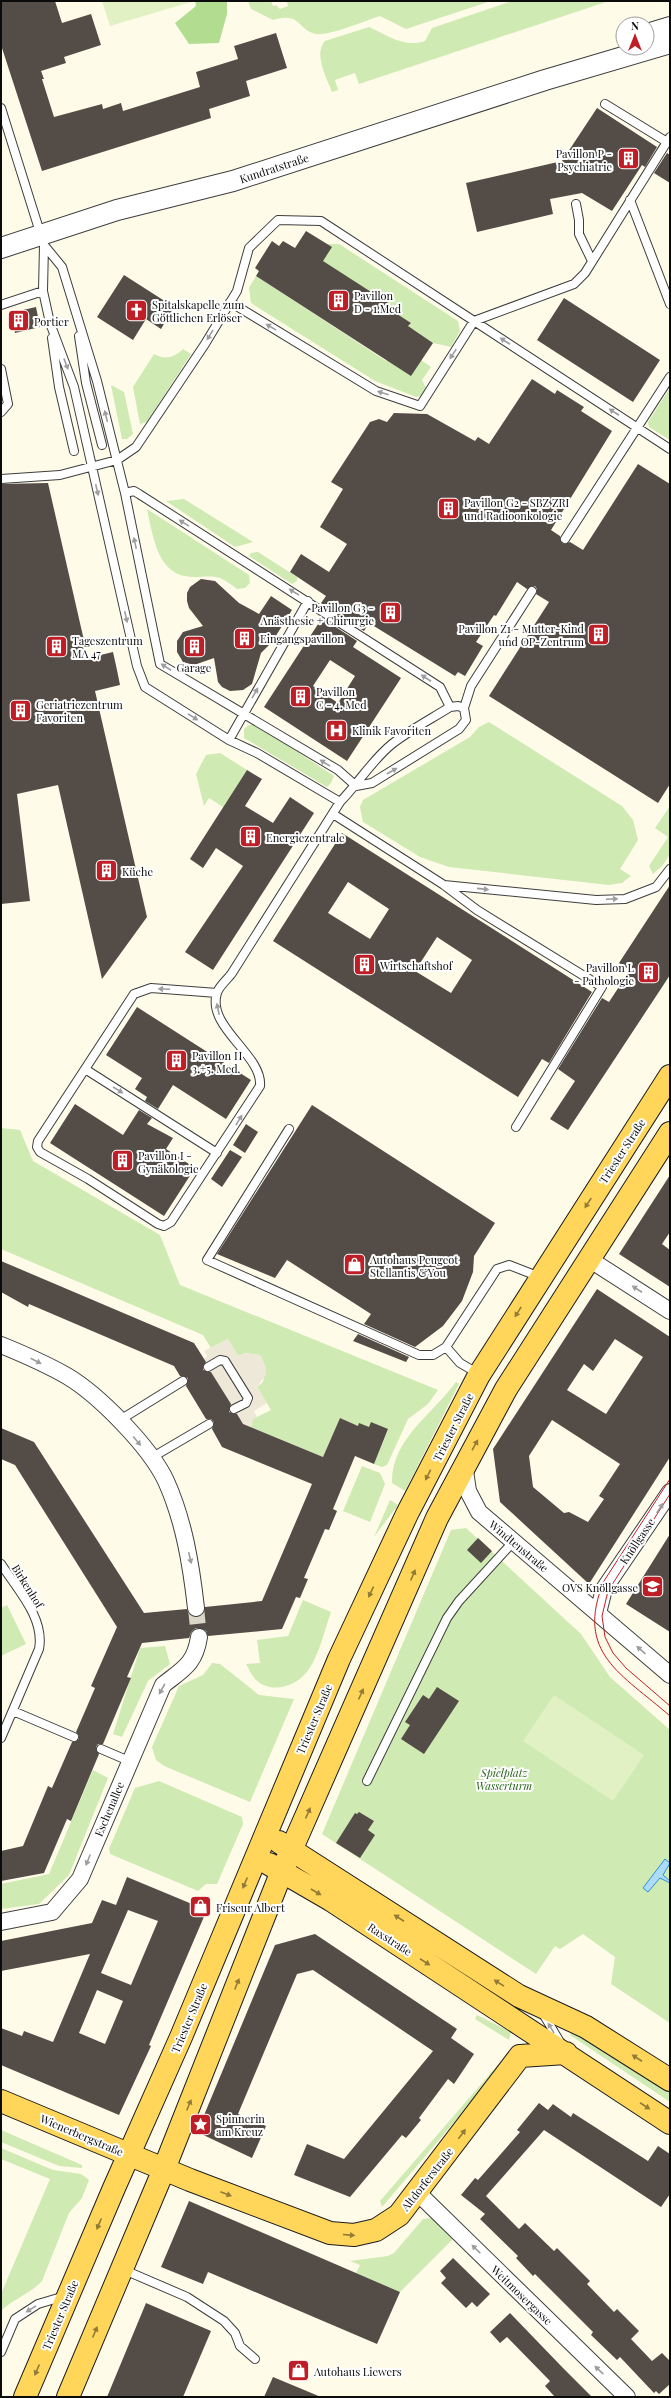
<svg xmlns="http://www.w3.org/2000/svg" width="671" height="2398" viewBox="0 0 671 2398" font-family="'Playfair Display',serif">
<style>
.green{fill:#cfeab2}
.forest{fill:#b2dc90}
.pitch{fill:#e1f1c4}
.plaza{fill:#eee8d9}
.water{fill:#acdcf9;stroke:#3091d3}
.building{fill:#544c47;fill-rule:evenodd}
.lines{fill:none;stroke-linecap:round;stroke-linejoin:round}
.minor-tunnel{stroke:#dad7c8;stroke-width:16;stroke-dasharray:16 8;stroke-linecap:butt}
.service-casing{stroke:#3e3e3e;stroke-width:10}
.minor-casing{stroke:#3e3e3e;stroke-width:18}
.tertiary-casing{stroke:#3e3e3e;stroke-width:22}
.primary-casing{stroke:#1c1c1c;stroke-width:24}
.service{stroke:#fff;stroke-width:8}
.minor{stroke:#fff;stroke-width:16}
.tertiary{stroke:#fff;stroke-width:20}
.primary{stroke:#ffd65a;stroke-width:22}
.tram{stroke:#c01e26;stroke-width:1}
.oneway{fill:#9d9d9d}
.oneway2{fill:#917b36}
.labels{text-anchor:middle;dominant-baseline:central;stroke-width:4;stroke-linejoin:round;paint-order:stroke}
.poi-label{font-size:11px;fill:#0b0b0b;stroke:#fff;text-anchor:start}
.street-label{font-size:11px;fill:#0b0b0b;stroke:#fff}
.park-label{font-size:11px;font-style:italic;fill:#29641a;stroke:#fff}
</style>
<rect width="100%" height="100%" fill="#fffbe9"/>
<!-- green -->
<path class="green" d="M248 1H271L273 6 276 5 280 9 288 6 287 2 289 1H491L406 29 380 16C367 20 329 36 317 34 298 32 302 11 273 20L251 9Z
M512 1H609L359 84 355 73 335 80 338 90 332 92C327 78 313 55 325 41L369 27C389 36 404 48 425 41L432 28Z
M327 244H339L458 321 460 331 451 347 433 343 414 330 404 333 411 323 394 312 396 308 320 265Z
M256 276 386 361 394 349 421 360 431 367 422 380 426 388 421 396 416 397 375 381 251 303 249 288Z
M183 349 191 354 147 422 140 424 133 387 154 354C165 360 174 358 183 349Z
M111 385 124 392 133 434 127 439H122Z
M670 388V440L649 427 648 422Z
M184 499 253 542 235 547 166 501Z
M147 509 249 575 250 583 245 588 237 589C216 573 216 577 192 577 157 576 153 536 147 509Z
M258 552 297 577V581L292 584 249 556 251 553Z
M489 722 622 806 633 820 638 840 620 869 631 876 622 883 609 885 449 867 420 857 363 822 360 807 363 800 470 737 479 727Z
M255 724 334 776 331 783 327 787 244 738V729L249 725Z
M220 753 247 770 223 807 209 798 204 806 196 774 206 755Z
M670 806V854L663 865 653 874 649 866 668 837 655 828Z
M1 1128 20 1130 33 1161 160 1235 180 1285 438 1390 428 1404 408 1419 387 1465 382 1467 374 1464 388 1430 372 1422 369 1427 358 1426 340 1418 323 1457 251 1427 253 1419 271 1410 257 1387 263 1382 266 1368 260 1355 245 1353 238 1356 228 1339 211 1348 203 1335 1 1249Z
M456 1382 459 1384 405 1491 392 1483C391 1439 433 1414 456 1382Z
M362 1466 380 1473 385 1484 370 1522 343 1511Z
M390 1500 398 1505 374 1537Z
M466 1528 581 1634 610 1677 670 1730V2023L611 1984 615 1957 583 1934 560 1949 555 1946 536 1974 322 1834 451 1530Z
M303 1600 331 1612C325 1629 319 1655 309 1669 298 1686 272 1695 256 1680 252 1676 249 1669 246 1664L260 1663 257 1640 288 1636Z
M7 1605 26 1644 1 1656V1608Z
M165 1646 170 1664 148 1681 122 1737 113 1734 140 1648Z
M212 1663 220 1664 259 1695 294 1699 250 1802 164 1766 156 1760 152 1747 179 1686 203 1675Z
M93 1770 108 1778 69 1875 39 1904 1 1909V1884L49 1874Z
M159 1781 242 1817 243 1824 217 1884H206L198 1891 110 1854 109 1849 135 1788Z
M477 2015 511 2032 509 2040 475 2019Z
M572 2032 606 2049 670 2091V2102L570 2035Z
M502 2060 504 2061 485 2086 382 2207 380 2201Z
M1 2130 82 2165V2168L59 2166 1 2142Z
M1 2148 53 2170 81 2174 89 2180 82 2198 69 2213 42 2281C30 2294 13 2299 1 2311V2294L50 2179 1 2159Z
M432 2218 453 2239 400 2292 356 2273 360 2265 350 2261 388 2256 394 2253 423 2219Z"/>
<!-- forest -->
<path class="forest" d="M195 1H227V14L219 43 189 44 175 23 196 6Z"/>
<!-- pitch -->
<path class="pitch" d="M102 1H191V2L110 26Z
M554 1695 644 1755 613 1801 523 1741Z"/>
<!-- plaza -->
<path class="plaza" d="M228 1339 238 1356 245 1353 260 1355 266 1368V1375L257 1387 267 1403 254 1411 257 1417 253 1419 251 1427 242 1424 204 1359 207 1356 204 1351Z"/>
<!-- water -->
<path class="water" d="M665 1859 670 1863 663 1875 670 1881V1883L660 1878 648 1892 643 1888Z"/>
<!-- building -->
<path class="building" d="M1 1H55L62 23 91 14 101 45 64 57 66 63 41 71 44 79H42L54 117 102 104 103 109 121 103 123 111 200 87 196 72 238 59 234 46 276 33 287 68 246 81 250 96 209 109 211 118 42 171 1 45Z
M597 108 657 147 645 167 642 165 612 211 582 193 550 199 553 214 477 232 466 183 562 161Z
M667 153 670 155V183L654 173Z
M306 231 332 247 323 261 396 308 394 312 411 323 408 326 433 343 411 376 256 276 259 271 255 268 272 241 279 246 283 241 295 248Z
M124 275 174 307 161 329 146 319 133 340 97 317Z
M564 298 660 360 633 402 537 340Z
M36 307 40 327 15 333 10 313Z
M532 379 555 394 557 390 584 407 581 411 612 431 551 530 560 536 562 543 565 544 570 542 583 550 638 464 670 484V784L658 803 489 696 549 602 536 594 537 589 535 586 527 589 517 582 496 616 494 615 476 642 483 646 465 676 458 672 455 676 369 623 364 631 328 609 321 603 326 596 290 572 301 554 329 572 347 544 320 527 343 489 331 482 370 422 379 419 387 422 394 413 427 414 475 441 478 437 489 444Z
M48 483 88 658 113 652 117 670 120 685 95 691 147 917 102 979 58 785 17 794 30 901 1 904V484Z
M201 579 215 581 239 603 259 614 271 596 292 610 272 642 261 653 252 684 243 690 230 691 222 687 218 682 214 658 194 665 183 662 177 652V641L183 632 203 626 189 608 187 601V593L190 587Z
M322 618 357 641 353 647 401 678 347 761 264 707ZM330 660 355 676 338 703 313 686Z
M247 770 262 779 245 806 273 823 290 797 314 813 213 970 185 952 243 866 216 848 203 868 190 859Z
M342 833 592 992 549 1063 542 1059 518 1097 273 941ZM348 882 389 909 370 939 328 913ZM437 937 472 960 451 993 415 971Z
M670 885V975L568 1130 550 1119 575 1081 558 1069 602 998 609 1002 630 970 619 963Z
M137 1007 251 1080 226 1119 173 1085 158 1109 145 1101 147 1097 135 1089 142 1078 106 1055Z
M75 1104 123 1135 139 1110 152 1118 147 1124 173 1138 166 1149 195 1168 164 1216 50 1143Z
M312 1105 495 1223 474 1256 473 1272 462 1301 443 1326 415 1347 364 1324 371 1314 287 1260 275 1278 217 1254Z
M246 1124 258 1132 245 1153 233 1145Z
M230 1150 242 1157 222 1187 211 1179Z
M670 1175V1232L662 1244 670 1250V1287L619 1254Z
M1 1261 194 1343 206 1362 203 1367V1370L211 1372 231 1404 229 1412 237 1414 243 1424 323 1457 340 1418 358 1426 359 1423 369 1427 371 1422 388 1429 374 1464 355 1456 333 1509 337 1511 329 1530 325 1529 304 1578 308 1579 300 1598 296 1597 282 1629 208 1636 205 1630 196 1628 192 1631 189 1638 142 1643 127 1677 131 1678 103 1744H98L96 1747 99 1754 71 1821 67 1819 44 1873 1 1881V1851L23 1846 48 1786 52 1788 72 1742 79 1739V1736L76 1732 95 1688 91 1686 117 1627 15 1465 1 1459V1428L34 1442 144 1613 187 1609 189 1614 197 1617 202 1615 205 1607 262 1601 312 1484 222 1447 212 1429 214 1422 211 1419H206L186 1386 188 1378 180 1376 174 1366 29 1304 28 1307 1 1292Z
M597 1289 670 1337V1457L589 1584 500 1502 493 1449ZM615 1339 643 1357 606 1414 567 1390 584 1364 593 1371ZM552 1420 620 1464 599 1496 604 1499 588 1522 569 1512 564 1513 533 1487 529 1456Z
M358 1334 409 1357 406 1362 353 1341Z
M670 1534V1632L626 1604Z
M478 1538 492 1551 481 1563 467 1550Z
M437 1687 459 1701 424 1754 401 1739 410 1725 405 1722 423 1695 429 1699Z
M359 1812 374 1821 368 1830 375 1835 360 1858 336 1843 355 1813 357 1814Z
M127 1877 192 1904 194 1898 209 1905 149 2045 151 2046 119 2115 1 2065V2028L22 2036 24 2031 53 2042 90 1954 1 1971V1941L92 1923 102 1900 116 1905ZM128 1910 158 1921 131 1985 101 1973ZM97 1990 123 2001 105 2044 79 2033Z
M315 1934 457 2029 451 2038 474 2054 454 2084 448 2079 419 2118 421 2120 406 2138 402 2135 350 2197 294 2175 307 2144 344 2159 433 2051 313 1970 297 1974 238 2114 266 2126 252 2158 197 2132 275 1945Z
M539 2103 548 2110 553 2104 571 2117 573 2113 648 2161 658 2146 670 2154V2194L661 2207 544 2130 486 2196 519 2229 525 2223 554 2251 557 2248 590 2281 587 2284 614 2312 617 2309 639 2331 631 2339 652 2361 662 2353 670 2361V2384L659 2394 656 2391 654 2393 620 2357 617 2360 591 2335 593 2332 535 2274 533 2276 516 2258 518 2256 480 2219 485 2214 461 2195 475 2178 478 2180 520 2132 517 2130Z
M189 2201 400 2292 377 2344 208 2272 203 2284 161 2267Z
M453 2258 490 2294 477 2307 472 2302 466 2308 441 2283 446 2278 440 2271Z
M146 2303 211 2331 183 2397H107Z
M510 2313 563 2368 592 2397H555L545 2386 550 2381 507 2337 500 2343 490 2332Z
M273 2377 321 2397H264Z"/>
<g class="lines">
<!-- minor-tunnel -->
<path class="minor-tunnel" d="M196 1608 199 1637"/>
<defs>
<path id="service" d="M605 104 667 142
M1 108 44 245 43 291 50 323 74 387 137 666 145 687 229 740 257 753 340 802
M630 200 670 304
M576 204 579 220V234L592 261
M44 245 62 267 97 381 125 493 160 664 338 770 356 786
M230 302 376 391 420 406 474 321 670 449
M1 305 43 291
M79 336 86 383 102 445
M52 338 59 387 74 451
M1 369 8 404 1 412
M1 479 60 475 117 460 136 447 205 344 237 291 249 248 278 220 321 221 474 321 574 284 585 273 670 137
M125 493 134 491 139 494 440 687 450 707
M565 539 670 377
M229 740 308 601
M356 786 372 783 459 729 466 720 464 708 471 686 532 591
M333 814 444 885 477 910 602 987 516 1127
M444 885 596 900 625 899 656 887 670 869
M217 993 151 988 134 994 38 1141 37 1147 40 1152 88 1179 158 1224 164 1226 171 1222 260 1086C263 1055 206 1027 217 993 219 986 228 979 232 973L340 802C358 784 372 760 392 744 410 730 431 719 450 707L458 706 464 708
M85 1069 217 1153
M289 1129 207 1260 419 1355H433L446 1347
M208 1367 220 1360 225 1361 248 1398 246 1403 234 1409
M479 1374 460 1363 446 1347 497 1269 509 1265 540 1277
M120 1420 183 1381
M151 1458 209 1424
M1 1564C17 1589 45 1618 39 1649L1 1738
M13 1711 74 1737
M101 1749 129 1761
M367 1781 447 1618 459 1601 514 1541
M542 2012 560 2042
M122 2269 187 2297 224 2321 235 2333 240 2346 255 2359
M1 2352 15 2319 38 2304 65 2296"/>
<path id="minor" d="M589 1259 670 1311
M1 1345C23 1354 46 1364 67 1376 99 1395 150 1447 166 1481 184 1521 191 1564 196 1608
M464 1464 468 1491 479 1512 670 1675
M598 1613 604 1589 670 1492
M1 1922 52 1912 80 1879 163 1685C183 1669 195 1664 199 1637
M418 2193 627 2397"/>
<path id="tertiary" d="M647 34 670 27
M1 248 117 210 233 181 545 80 670 43"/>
<path id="primary" d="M279 1842 519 1996 586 2027 670 2080
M269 1864 331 1900 670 2123
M520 2056 566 2053
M1 2101 190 2180 330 2233 354 2235 376 2230 399 2215 520 2056
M25 2397 114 2188 181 2037 339 1659 407 1514 479 1375 670 1076
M68 2397 164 2169 282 1871 437 1518 506 1389 670 1133"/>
</defs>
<!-- service casing -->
<use href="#service" class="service-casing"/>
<!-- minor casing -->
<use href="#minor" class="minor-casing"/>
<!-- tertiary casing -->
<use href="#tertiary" class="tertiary-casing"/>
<!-- primary casing -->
<use href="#primary" class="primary-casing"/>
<!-- service -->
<use href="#service" class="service"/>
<!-- minor -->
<use href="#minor" class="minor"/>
<!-- tertiary -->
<use href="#tertiary" class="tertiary"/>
<!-- primary -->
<use href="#primary" class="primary"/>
<!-- tram -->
<path class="tram" d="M670 1479 604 1581C574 1653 622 1674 670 1716
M670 1494 608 1591 602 1616 605 1637 613 1653 626 1668 670 1706"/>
</g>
<!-- one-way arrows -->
<defs><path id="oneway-solid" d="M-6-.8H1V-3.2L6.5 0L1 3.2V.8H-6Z"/></defs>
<g class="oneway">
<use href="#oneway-solid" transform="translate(271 327) rotate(-149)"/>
<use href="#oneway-solid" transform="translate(210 335) rotate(121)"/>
<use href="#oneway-solid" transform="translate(505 341) rotate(-147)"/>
<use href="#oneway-solid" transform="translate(453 354) rotate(123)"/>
<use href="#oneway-solid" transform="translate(66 364) rotate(69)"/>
<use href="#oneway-solid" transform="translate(383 393) rotate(-162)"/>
<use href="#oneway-solid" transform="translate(614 412) rotate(-147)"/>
<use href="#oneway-solid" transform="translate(106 416) rotate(-104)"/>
<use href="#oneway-solid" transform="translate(97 490) rotate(77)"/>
<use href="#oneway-solid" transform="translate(184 523) rotate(-148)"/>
<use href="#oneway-solid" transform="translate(135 543) rotate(-102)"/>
<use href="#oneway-solid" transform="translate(294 592) rotate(-148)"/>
<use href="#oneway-solid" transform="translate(126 617) rotate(77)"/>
<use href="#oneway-solid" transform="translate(166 667) rotate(-147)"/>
<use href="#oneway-solid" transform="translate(426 678) rotate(-147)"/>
<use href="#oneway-solid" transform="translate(255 693) rotate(-60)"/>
<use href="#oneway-solid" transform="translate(193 717) rotate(32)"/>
<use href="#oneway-solid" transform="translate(325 763) rotate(-148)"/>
<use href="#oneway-solid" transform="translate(392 771) rotate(-30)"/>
<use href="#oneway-solid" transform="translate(483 889) rotate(6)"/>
<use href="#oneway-solid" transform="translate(612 899) rotate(-2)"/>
<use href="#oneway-solid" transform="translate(164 989) rotate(-177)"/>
<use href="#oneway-solid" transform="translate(218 1009) rotate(-101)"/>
<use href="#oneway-solid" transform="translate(118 1090) rotate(32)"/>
<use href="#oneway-solid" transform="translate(239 1120) rotate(-58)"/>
<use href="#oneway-solid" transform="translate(637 1289) rotate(-147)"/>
<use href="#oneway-solid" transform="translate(36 1361) rotate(27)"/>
<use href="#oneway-solid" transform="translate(137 1441) rotate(50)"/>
<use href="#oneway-solid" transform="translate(660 1508) rotate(-56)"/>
<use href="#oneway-solid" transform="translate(190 1558) rotate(77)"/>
<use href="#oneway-solid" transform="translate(641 1650) rotate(-139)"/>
<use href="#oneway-solid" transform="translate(162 1689) rotate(119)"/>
<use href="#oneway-solid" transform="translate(88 1860) rotate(112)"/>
<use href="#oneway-solid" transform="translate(551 2028) rotate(-121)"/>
<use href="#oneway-solid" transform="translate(476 2249) rotate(-136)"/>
<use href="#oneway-solid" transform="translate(31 2309) rotate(148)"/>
<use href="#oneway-solid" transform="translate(599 2370) rotate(-136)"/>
</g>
<g class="oneway2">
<use href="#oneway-solid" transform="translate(588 1203) rotate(123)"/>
<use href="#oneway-solid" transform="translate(518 1312) rotate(122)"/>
<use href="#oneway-solid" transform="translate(475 1445) rotate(-61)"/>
<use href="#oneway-solid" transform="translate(428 1475) rotate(117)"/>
<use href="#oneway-solid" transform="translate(413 1575) rotate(-67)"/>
<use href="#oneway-solid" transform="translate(371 1592) rotate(115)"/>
<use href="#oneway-solid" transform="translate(361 1694) rotate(-66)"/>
<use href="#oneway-solid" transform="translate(308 1813) rotate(-66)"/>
<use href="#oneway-solid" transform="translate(245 1883) rotate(113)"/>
<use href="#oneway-solid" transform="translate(316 1892) rotate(30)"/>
<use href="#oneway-solid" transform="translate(399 1918) rotate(-147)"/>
<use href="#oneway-solid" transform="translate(425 1962) rotate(33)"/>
<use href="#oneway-solid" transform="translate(499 1983) rotate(-148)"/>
<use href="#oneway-solid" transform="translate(237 1984) rotate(-68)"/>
<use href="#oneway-solid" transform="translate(637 2058) rotate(-147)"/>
<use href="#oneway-solid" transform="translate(189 2105) rotate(-68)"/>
<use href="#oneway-solid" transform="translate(645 2106) rotate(33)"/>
<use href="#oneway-solid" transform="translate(462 2134) rotate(-53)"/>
<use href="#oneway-solid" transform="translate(226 2194) rotate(21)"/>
<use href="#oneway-solid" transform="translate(99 2224) rotate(113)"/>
<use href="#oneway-solid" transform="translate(349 2235) rotate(5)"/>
<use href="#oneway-solid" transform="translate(95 2332) rotate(-67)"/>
<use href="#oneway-solid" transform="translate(37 2370) rotate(113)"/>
</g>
<!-- icons -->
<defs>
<symbol id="building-square" viewBox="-11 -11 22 22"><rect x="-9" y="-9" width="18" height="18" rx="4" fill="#c01e26" stroke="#fff"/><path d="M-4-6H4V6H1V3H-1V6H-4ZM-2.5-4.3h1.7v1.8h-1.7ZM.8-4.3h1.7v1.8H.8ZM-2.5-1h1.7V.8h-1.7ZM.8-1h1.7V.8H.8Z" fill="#fff"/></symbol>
<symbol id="church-square" viewBox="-11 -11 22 22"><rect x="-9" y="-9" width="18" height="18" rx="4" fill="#c01e26" stroke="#fff"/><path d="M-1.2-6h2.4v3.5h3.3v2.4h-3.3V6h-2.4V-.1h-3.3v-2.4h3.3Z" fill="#fff"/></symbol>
<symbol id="hospital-square" viewBox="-11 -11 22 22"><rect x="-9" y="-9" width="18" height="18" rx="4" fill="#c01e26" stroke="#fff"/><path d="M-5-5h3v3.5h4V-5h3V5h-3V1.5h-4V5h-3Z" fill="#fff"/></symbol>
<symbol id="shop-square" viewBox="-11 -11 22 22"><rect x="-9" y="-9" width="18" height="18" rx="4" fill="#c01e26" stroke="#fff"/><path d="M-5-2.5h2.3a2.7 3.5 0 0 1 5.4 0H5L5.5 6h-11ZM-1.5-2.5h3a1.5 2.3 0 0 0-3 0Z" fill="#fff"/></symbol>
<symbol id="school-square" viewBox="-11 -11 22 22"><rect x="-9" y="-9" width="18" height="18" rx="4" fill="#c01e26" stroke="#fff"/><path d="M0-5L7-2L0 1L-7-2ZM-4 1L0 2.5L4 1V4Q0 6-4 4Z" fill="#fff"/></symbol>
<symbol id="sight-square" viewBox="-11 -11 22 22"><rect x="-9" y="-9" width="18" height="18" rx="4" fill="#c01e26" stroke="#fff"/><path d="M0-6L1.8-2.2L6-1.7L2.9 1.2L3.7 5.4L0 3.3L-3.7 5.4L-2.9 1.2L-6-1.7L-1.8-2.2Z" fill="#fff"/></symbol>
</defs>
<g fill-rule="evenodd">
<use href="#building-square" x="616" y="146" width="25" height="25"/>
<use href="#building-square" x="326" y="288" width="25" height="25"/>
<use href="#church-square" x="124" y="298" width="25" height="25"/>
<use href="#building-square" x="6" y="308" width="25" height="25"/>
<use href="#building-square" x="436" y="496" width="25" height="25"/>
<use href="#building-square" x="378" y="600" width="25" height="25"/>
<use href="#building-square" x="586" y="622" width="25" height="25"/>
<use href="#building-square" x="232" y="626" width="25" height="25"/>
<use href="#building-square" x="44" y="634" width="25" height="25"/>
<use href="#building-square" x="182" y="634" width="25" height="25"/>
<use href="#building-square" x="288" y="684" width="25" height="25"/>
<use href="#building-square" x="8" y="698" width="25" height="25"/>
<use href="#hospital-square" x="324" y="718" width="25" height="25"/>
<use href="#building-square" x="238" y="824" width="25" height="25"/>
<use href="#building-square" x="94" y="858" width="25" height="25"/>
<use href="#building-square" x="352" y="952" width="25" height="25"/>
<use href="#building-square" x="636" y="960" width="25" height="25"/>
<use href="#building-square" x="164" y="1048" width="25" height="25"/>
<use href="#building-square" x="110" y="1148" width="25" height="25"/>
<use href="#shop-square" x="342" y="1252" width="25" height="25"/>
<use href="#school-square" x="640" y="1574" width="25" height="25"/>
<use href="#shop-square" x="188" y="1894" width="25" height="25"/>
<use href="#sight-square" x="188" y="2112" width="25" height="25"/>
<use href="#shop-square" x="286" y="2358" width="25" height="25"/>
</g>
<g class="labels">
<!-- poi labels -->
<g class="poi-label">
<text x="612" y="153" text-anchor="end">Pavillon P -<tspan x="612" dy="13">Psychiatrie</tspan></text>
<text x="354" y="295">Pavillon<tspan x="354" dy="13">D - 1.Med</tspan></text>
<text x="152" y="304">Spitalskapelle zum<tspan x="152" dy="13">Göttlichen Erlöser</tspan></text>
<text x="34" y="321">Portier</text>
<text x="464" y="502">Pavillon G2 - SBZ ZRI<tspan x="464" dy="13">und Radioonkologie</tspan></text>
<text x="374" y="607" text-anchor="end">Pavillon G3 -<tspan x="374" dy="13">Anästhesie + Chirurgie</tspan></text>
<text x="584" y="628" text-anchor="end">Pavillon Z1 - Mutter-Kind<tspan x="584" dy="13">und OP-Zentrum</tspan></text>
<text x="260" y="638">Eingangspavillon</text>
<text x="72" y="640">Tageszentrum<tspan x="72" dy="13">MA 47</tspan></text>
<text x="194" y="667" text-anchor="middle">Garage</text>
<text x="316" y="691">Pavillon<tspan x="316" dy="13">C - 4. Med</tspan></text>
<text x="36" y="704">Geriatriezentrum<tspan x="36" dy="13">Favoriten</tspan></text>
<text x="352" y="730">Klinik Favoriten</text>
<text x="266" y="837">Energiezentrale</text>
<text x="122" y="871">Küche</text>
<text x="380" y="965">Wirtschaftshof</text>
<text x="634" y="967" text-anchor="end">Pavillon L<tspan x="634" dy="13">- Pathologie</tspan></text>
<text x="192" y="1055">Pavillon H<tspan x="192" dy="13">3.+5. Med.</tspan></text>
<text x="138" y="1155">Pavillon I -<tspan x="138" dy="13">Gynäkologie</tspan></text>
<text x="370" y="1259">Autohaus Peugeot<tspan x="370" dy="13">Stellantis &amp;You</tspan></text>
<text x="638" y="1587" text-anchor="end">OVS Knöllgasse</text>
<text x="216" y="1907">Friseur Albert</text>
<text x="216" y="2118">Spinnerin<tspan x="216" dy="13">am Kreuz</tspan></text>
<text x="314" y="2371">Autohaus Liewers</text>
</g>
<!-- street labels -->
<g class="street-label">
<text transform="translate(274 168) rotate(-18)">Kundratstraße</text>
<text transform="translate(622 1151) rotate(-57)">Triester Straße</text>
<text transform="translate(453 1427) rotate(-63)">Triester Straße</text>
<text transform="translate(637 1541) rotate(-56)">Knöllgasse</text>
<text transform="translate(519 1546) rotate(40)">Windtenstraße</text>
<text transform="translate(28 1586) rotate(58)">Birkenhof</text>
<text transform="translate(314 1719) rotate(-67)">Triester Straße</text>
<text transform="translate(109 1809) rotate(-67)">Eschenallee</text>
<text transform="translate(390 1939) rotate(33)">Raxstraße</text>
<text transform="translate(189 2018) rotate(-67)">Triester Straße</text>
<text transform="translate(82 2135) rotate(23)">Wienerbergstraße</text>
<text transform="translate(427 2179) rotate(-52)">Altdorferstraße</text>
<text transform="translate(522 2295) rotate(44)">Weitmosergasse</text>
<text transform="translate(60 2315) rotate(-67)">Triester Straße</text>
</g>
<!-- park labels -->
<g class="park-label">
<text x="504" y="1772">Spielplatz<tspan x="504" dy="13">Wasserturm</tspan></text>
</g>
</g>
<!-- border -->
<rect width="671" height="2398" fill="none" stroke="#0b0b0b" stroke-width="4"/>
<!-- north arrow -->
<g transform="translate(635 36)"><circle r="19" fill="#ffffff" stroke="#9d9d9d"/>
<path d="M0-3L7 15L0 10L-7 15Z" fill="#c01e26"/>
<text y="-6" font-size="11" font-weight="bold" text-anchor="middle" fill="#0b0b0b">N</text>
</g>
</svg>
